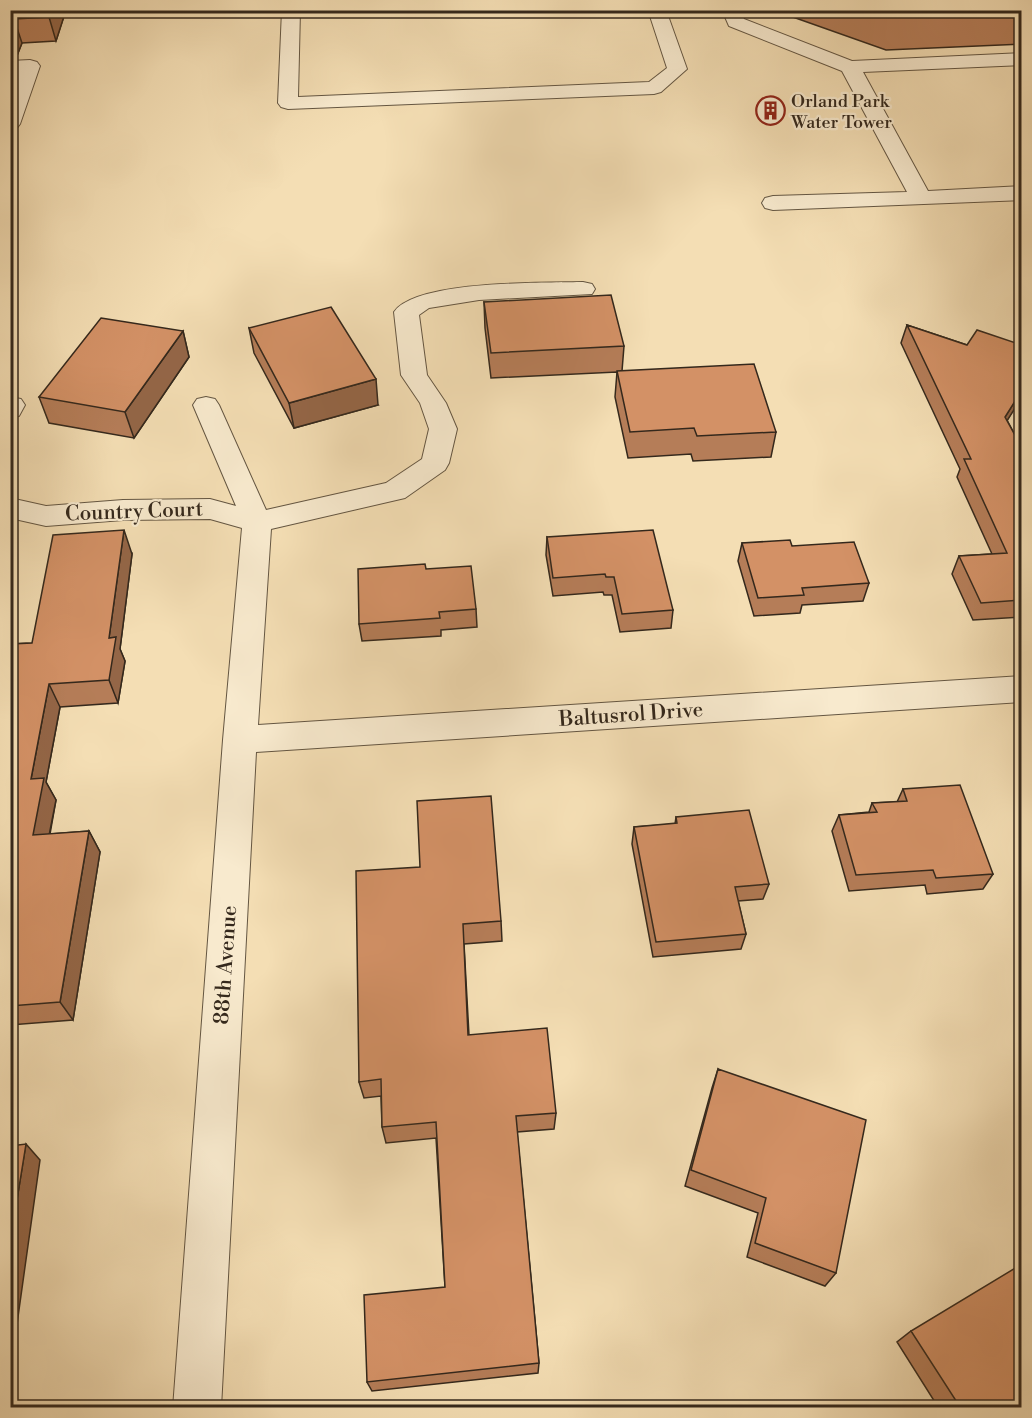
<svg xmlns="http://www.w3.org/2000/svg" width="1032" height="1418" viewBox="0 0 1032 1418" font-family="'Libre Bodoni',serif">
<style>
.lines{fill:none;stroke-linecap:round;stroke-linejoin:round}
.minor-casing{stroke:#645642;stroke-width:2}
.minor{fill:#f8eace;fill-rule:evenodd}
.wall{fill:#b57d58;stroke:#34281c;stroke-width:1.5}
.shaded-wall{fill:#946647;stroke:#34281c;stroke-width:1.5}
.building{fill:#d39166;stroke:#34281c;stroke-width:1.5}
.labels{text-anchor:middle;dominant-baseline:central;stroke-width:4.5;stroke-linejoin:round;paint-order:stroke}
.far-poi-label{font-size:18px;fill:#34281c;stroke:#f8eace;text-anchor:start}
.street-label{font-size:21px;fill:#34281c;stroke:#f8eace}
</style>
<rect width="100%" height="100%" fill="#f4deb4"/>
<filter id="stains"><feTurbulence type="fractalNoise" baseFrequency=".00333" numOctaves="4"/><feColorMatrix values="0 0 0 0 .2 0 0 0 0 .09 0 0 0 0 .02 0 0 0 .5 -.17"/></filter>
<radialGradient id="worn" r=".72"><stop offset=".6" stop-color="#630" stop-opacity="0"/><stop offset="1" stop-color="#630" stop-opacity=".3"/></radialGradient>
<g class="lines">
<defs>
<path id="minor" d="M282 10H300L298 97 649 82 667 68 648 10H666L687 69 661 92 654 94 288 109 281 107 278 103Z
M722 10H740L744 19 852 61 1022 53V65L863 72 928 191 1022 186V200L773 210 765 208 762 203 765 198 773 196 907 192 842 71 729 26Z
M30 60 37 62 40 66 20 124 17 128 10 130V94L18 72 10 73V61Z
M583 282 592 284 595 289 592 294 479 300 429 308 419 315 427 375 446 403 457 429 449 463 445 470 405 498 271 529 258 725 1022 676V702L256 752 221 1408H173L223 740 242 528 210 519 123 520 46 526 10 518V498L46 506 123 500 210 499 236 506 193 405 197 399 206 397 215 399 219 405 266 510 386 483 422 459 429 429 420 403 401 375 394 312C416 280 544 283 583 282Z
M10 397 21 399 25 405 19 416 10 418Z"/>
</defs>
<!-- minor casing -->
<use href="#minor" class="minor-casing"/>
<!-- minor -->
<use href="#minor" class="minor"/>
</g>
<!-- wall -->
<path class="wall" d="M10 10H66L56 41 22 43 16 58 10 59Z
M773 10H1022V44L886 50Z
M484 302 624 346 622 371 776 432 771 457 693 461 691 454 628 458 615 397 617 372 491 378 485 328Z
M907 325 967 345H1022V397L1007 420 1022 448V617L973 620 952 574 959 556 992 554 957 477 960 469 901 343Z
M249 328 378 405 294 428 254 353Z
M183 331 189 357 134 438 49 423 39 397Z
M547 537 673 610 671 628 620 632 612 595H604L603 592 553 596 546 555Z
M742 543 792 546 869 583 863 601 802 605 800 613 754 616 738 561Z
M132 554 120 649 125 661 118 703 60 707 46 782 56 800 50 834 89 831 100 852 73 1020 10 1025V644L32 643Z
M426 569 476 609 477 627 441 630V636L362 641 359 624Z
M903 789 993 874 983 889 927 894 925 885 849 891 832 831 839 815 869 812 872 803 897 802Z
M676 817 769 884 763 899 738 901 746 934 741 949 653 957 632 844 634 827 675 824Z
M420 867 501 921 502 941 464 944 469 1035 556 1113 554 1129 517 1132 539 1363 538 1373 372 1391 367 1382 445 1287 436 1138 386 1143 382 1127 381 1096 364 1098 359 1082Z
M718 1069 836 1273 825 1286 747 1257 758 1213 685 1186 712 1088Z
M911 1331 1022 1407H938L897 1342Z"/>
<!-- shaded-wall -->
<path class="shaded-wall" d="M51 10H66L56 41 49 17Z
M14 19 22 43 16 58 10 59V29Z
M183 331 189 357 134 438 125 412Z
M376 379 378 405 294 428 289 403Z
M1022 390V397L998 435 1005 417Z
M124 530 132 554 120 649 125 661 118 703 109 680V638Z
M49 684 60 707 46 782 56 800 45 856 33 835 31 779Z
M89 831 100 852 73 1020 60 1002Z
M26 1144 40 1160 16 1331 10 1328V1243Z
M10 1399 22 1405V1407H10Z"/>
<!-- building -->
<path class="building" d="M10 10H51L49 17 14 19 10 29Z
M882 10H986L894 15Z
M611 295 624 346 491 353 484 302Z
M331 307 376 379 289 403 249 328Z
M101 318 183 331 125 412 39 397Z
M907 325 967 345 977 330 1022 345V390L1005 417 1022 448V600L981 603 959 556 1007 553 964 459H971Z
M754 364 776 432 697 436 694 428 630 432 617 371Z
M124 530 109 638 116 637 109 680 49 684 31 779 44 778 33 835 89 831 60 1002 10 1006V644L32 643 53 535Z
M653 530 673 610 622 614 614 577H606L605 574 553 578 547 537Z
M790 540 792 546 854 542 869 583 802 588 804 595 758 598 742 543Z
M425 564 426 569 471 566 476 609 439 612 440 618 359 624 358 569Z
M960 785 993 874 936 878 933 870 856 875 839 815 877 812 872 803 907 801 903 789Z
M491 796 501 921 463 924 468 1035 547 1028 556 1113 516 1116 539 1363 367 1382 364 1295 445 1287 436 1122 382 1127 381 1079 359 1082 356 871 420 867 417 801Z
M749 810 769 884 735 887 746 934 656 942 634 827 677 823 676 817Z
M718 1069 866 1120 836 1273 755 1243 766 1198 691 1170Z
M26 1144 10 1243V1146Z
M1022 1264V1407H960L911 1331Z"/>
<!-- icons -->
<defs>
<symbol id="building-ring" viewBox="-11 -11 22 22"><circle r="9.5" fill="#f8eace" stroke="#8f2418" stroke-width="1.5"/><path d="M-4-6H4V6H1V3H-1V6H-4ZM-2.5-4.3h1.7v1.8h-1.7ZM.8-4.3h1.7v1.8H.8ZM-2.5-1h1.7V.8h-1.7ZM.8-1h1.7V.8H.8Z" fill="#8f2418"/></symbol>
</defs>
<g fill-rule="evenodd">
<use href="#building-ring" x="754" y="94" width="33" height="33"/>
</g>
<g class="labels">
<!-- far-poi labels -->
<g class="far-poi-label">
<text x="791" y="101">Orland Park<tspan x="791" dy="21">Water Tower</tspan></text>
</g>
<!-- street labels -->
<g class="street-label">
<text transform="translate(134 512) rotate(-2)">Country Court</text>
<text transform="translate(631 715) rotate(-4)">Baltusrol Drive</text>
<text transform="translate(226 965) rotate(-86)">88th Avenue</text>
</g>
</g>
<!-- margin -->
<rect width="1032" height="1418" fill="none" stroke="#f4deb4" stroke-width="36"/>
<rect x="12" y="12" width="1008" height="1394" fill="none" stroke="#34281c" stroke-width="3"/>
<rect x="18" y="18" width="996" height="1382" fill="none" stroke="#34281c" stroke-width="1.5"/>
<rect width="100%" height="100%" filter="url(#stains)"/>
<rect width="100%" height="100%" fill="url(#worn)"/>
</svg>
